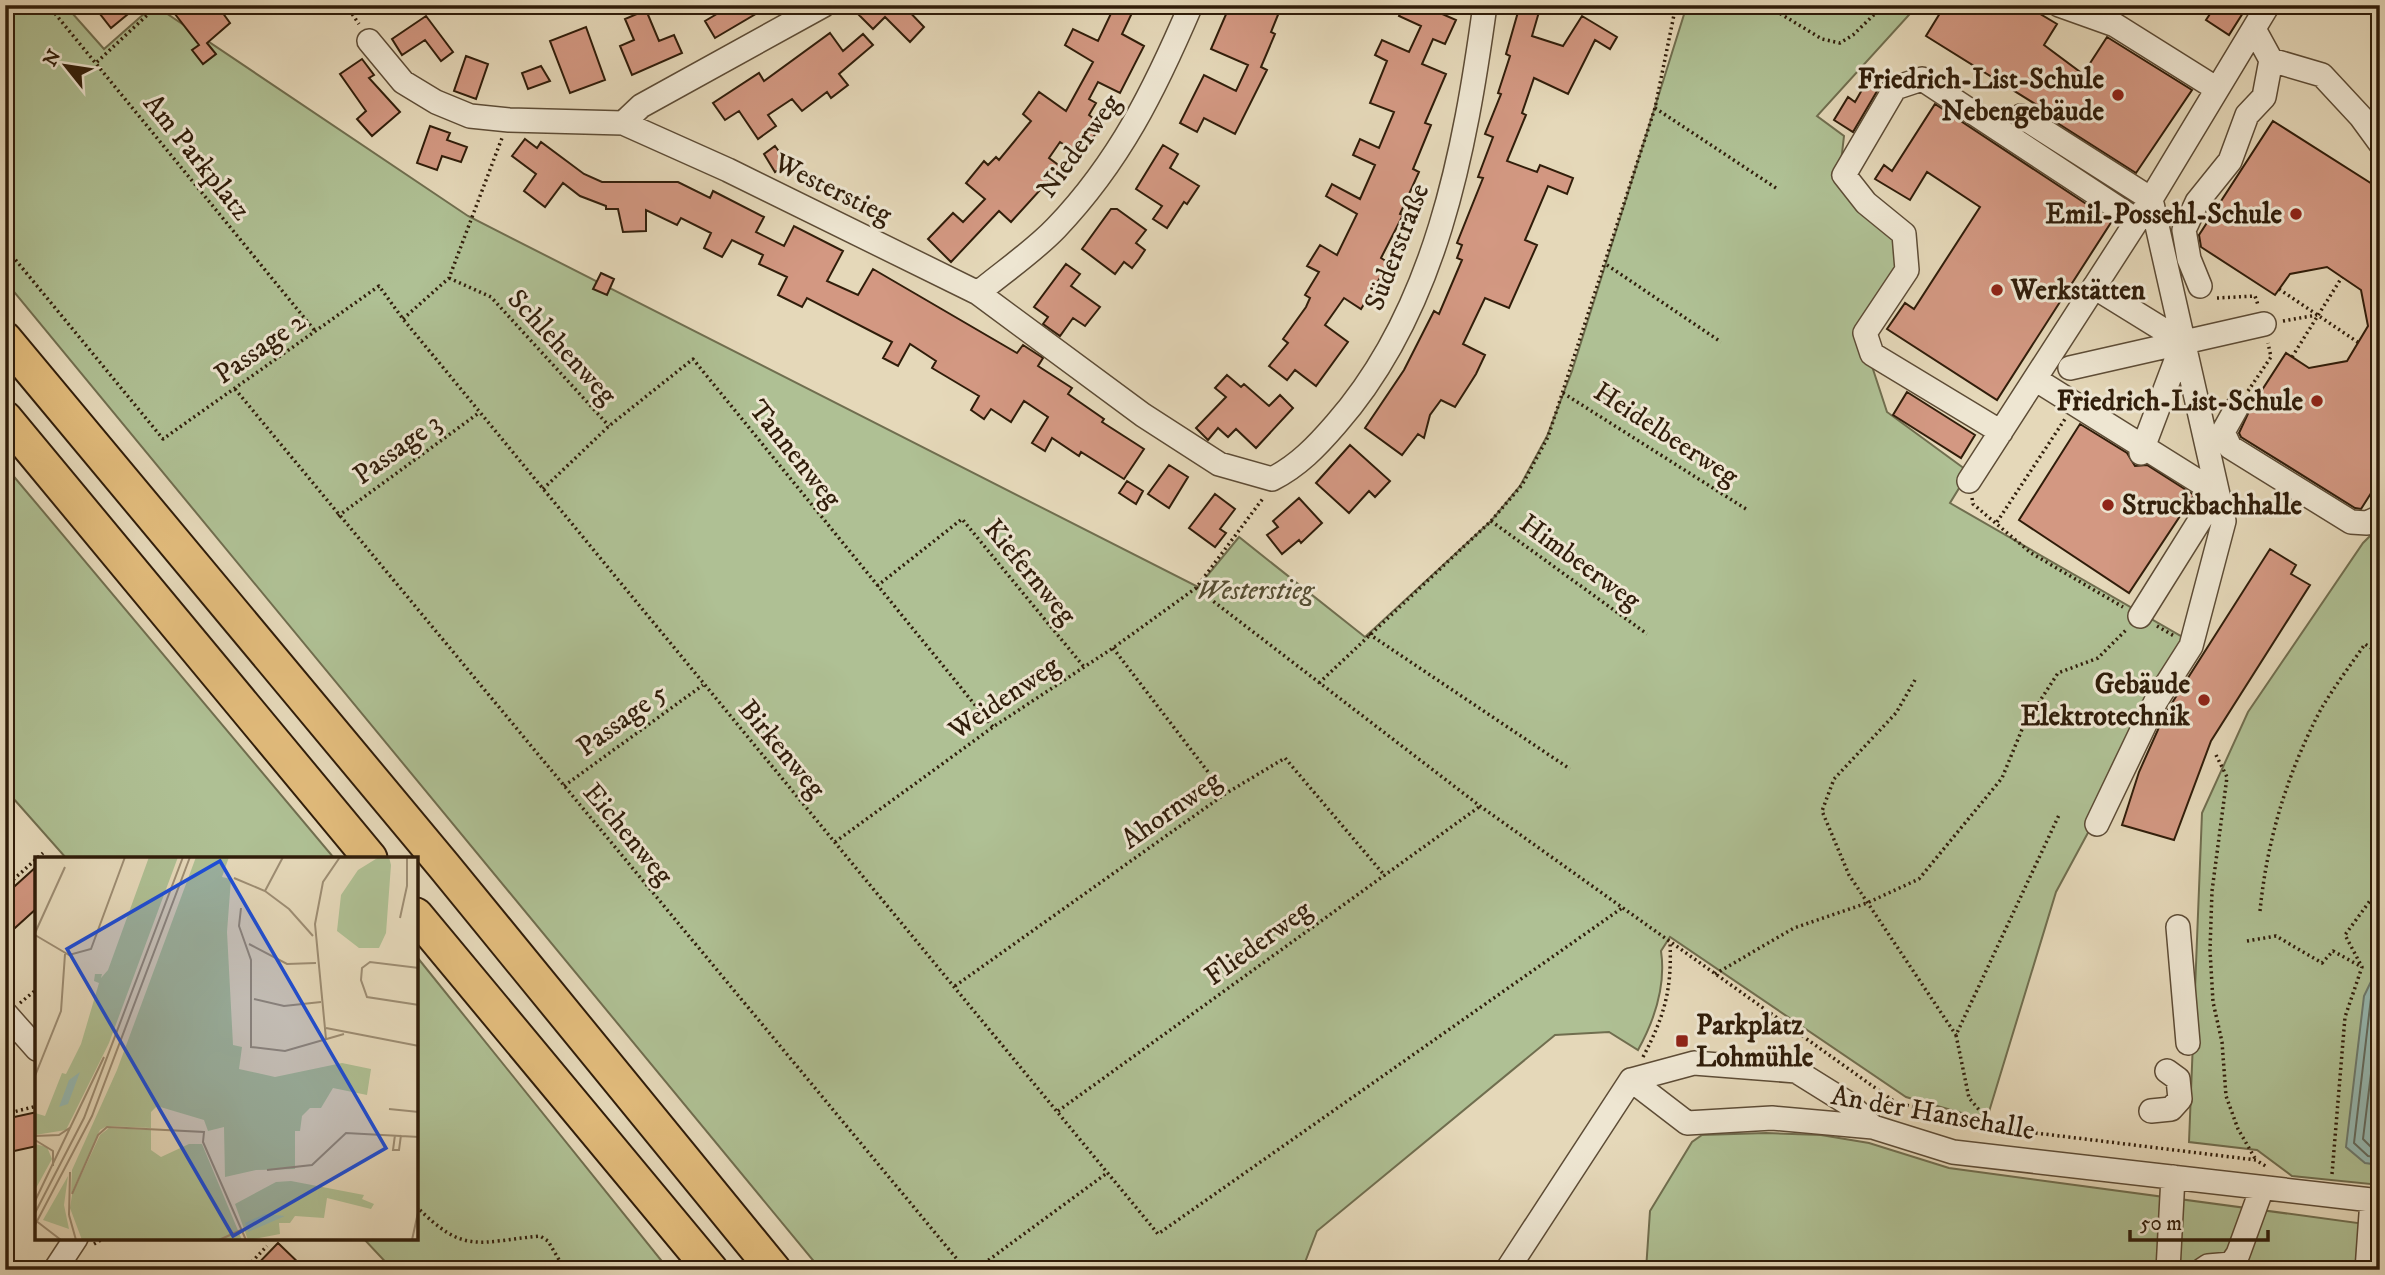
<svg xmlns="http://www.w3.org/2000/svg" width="2385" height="1275" viewBox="0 0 2385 1275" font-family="'IM FELL DW Pica',serif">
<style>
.green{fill:#afc094;stroke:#706e4f;stroke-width:2}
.water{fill:#96b9b2;stroke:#6d7b6f;stroke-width:2}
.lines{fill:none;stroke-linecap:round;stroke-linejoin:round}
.shore{stroke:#636b5e;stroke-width:2}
.building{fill:#d39882;stroke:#301d0a;stroke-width:2}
.minor-casing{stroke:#5d4c36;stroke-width:26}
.highway-casing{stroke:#301d0a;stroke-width:37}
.path{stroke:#301d0a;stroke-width:3.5;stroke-dasharray:2 3.5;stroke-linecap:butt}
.minor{stroke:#eee6d2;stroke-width:23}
.highway{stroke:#e2bc7c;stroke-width:33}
.poi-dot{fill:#8f2418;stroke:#eee6d2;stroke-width:2.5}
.labels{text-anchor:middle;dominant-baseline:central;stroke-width:6;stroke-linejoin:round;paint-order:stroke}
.poi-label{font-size:28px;font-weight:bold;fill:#301d0a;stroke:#eee6d2;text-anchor:end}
.street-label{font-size:28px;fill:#301d0a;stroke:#eee6d2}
.park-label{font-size:28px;font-style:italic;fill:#564e33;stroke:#eee6d2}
.inset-road{fill:none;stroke:#9d8d73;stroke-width:2}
.view{fill:#1d4ed8;fill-opacity:0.15;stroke:#1d4ed8;stroke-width:3.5}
.inset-edge{fill:none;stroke:#301d0a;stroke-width:3.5}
</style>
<rect width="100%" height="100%" fill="#e5d8b9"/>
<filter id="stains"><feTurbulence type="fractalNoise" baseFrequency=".00286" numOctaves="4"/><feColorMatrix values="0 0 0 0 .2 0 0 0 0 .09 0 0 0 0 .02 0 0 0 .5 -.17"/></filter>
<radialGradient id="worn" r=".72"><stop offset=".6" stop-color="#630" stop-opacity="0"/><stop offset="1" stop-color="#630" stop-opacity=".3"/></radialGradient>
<!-- green -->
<path class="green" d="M5 5H65L104 49 154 5 468 216 1198 587 1239 537 1365 637 1491 521 1520 486 1547 436 1572 371 1687 5H1918L1817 116 1844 136 1840 171 1845 195 1891 228 1900 263 1868 354 1887 412 1969 472 1950 503 2191 642 2056 892 1988 1115 1979 1118 1906 1097 1670 937 1661 951C1666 985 1654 1021 1638 1050L1609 1032 1555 1035 1317 1231 1302 1270H821L5 281Z
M5 466 334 858H66L5 789Z
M2380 526V1185L2292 1176 2257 1150 2189 1142 2202 813 2248 712 2363 543Z
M417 957 669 1270H393L363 1238H416Z
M1766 1133 1821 1135 1869 1143 1949 1168 2380 1226V1270H1646L1650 1211 1692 1142 1702 1135Z"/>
<!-- water -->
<path class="water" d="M2380 963V1165L2365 1163 2346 1147 2364 996Z"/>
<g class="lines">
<!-- shore -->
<path class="shore" d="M2380 979 2371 998 2354 1143 2368 1156 2380 1158
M2380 1000 2363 1139 2371 1147 2380 1149"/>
</g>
<!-- building -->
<path class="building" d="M93 5H139L111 28Z
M168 5H217L230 23 207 43 216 54 203 64 192 50 199 45Z
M732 5H771L715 38 705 21Z
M869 5H903L924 27 910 42 885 17 873 29 859 15Z
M1115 5 1132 13 1122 34 1144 46 1120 93 1098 82 1089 99 1096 103 1089 115 1102 125 1080 155 1060 142 1049 158 1061 167 1011 222 999 211 951 262 928 239 953 213 963 222 985 199 966 183 984 161 988 165 996 157 999 160 1031 121 1023 114 1039 92 1066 111 1093 62 1065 45 1073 29 1098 41Z
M1230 5H1282L1271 32 1275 34 1261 67 1267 70 1235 134 1204 118 1197 132 1180 123 1204 75 1236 91 1248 65 1211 49Z
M1404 5H1435L1433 10 1456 20 1445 44 1433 39 1422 64 1446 74 1425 123 1431 125 1413 169 1419 172 1400 214 1403 215 1381 258 1389 263 1361 309 1344 298 1325 325 1348 342 1316 386 1295 370 1287 380 1269 366 1288 343 1283 339 1306 307 1310 298 1305 295 1319 272 1307 266 1320 245 1337 255 1357 214 1326 196 1332 184 1360 199 1375 165 1353 155 1360 139 1379 148 1394 112 1370 103 1387 61 1375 55 1382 40 1409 52 1421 26 1399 16Z
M1520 5H1541L1532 36 1563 46 1582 16 1617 37 1610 49 1595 40 1568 94 1534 78 1522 113 1526 115 1507 161 1537 172 1540 165 1573 178 1567 194 1548 186 1525 240 1537 245 1509 308 1485 298 1463 344 1485 355 1476 374 1455 407 1441 400 1430 415 1424 438 1418 434 1402 455 1365 428 1404 370 1434 311 1439 314 1462 260 1457 258 1462 245 1457 243 1483 178 1478 177 1493 137 1485 134 1501 94 1498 93 1510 56 1506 54Z
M1945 5H2025L2057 24 2044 45 2083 74 2107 37 2192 90 2136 173 2037 110 2040 107 1926 36Z
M2216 5H2248L2229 35 2206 20Z
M646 10 659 41 674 35 682 53 632 75 620 46 634 40 625 19Z
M426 16 453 52 441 61 425 40 402 55 392 39Z
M586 27 605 80 570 93 550 41Z
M830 33 843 51 863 34 873 45 839 74 848 85 831 98 827 92 802 111 792 99 768 115 776 126 758 139 739 111 725 120 713 103 759 73 764 81Z
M466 56 488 64 476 99 454 91Z
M362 59 374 75 369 78 400 112 372 136 357 119 366 111 340 74Z
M541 66 550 81 528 89 522 73Z
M1871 74 1883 81 1853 132 1834 120 1848 97 1855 102Z
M1935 104 2112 221 1997 400 1887 329 1905 303 1914 309 1980 207 1927 172 1910 200 1875 179 1884 165 1892 171Z
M2273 121 2380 189V479L2361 509 2355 508 2241 437 2239 433 2251 407 2286 353 2309 368 2347 361 2368 326 2361 290 2327 267 2290 274 2275 295 2201 247 2199 235Z
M430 126 450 133 447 140 467 147 461 162 442 156 437 170 417 163Z
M525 139 537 148 541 142 584 174 602 182H678L710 198 713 191 764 217 756 232 784 246 794 226 843 251 827 281 858 295 873 269 1017 353 1023 345 1043 358 1038 366 1072 388 1068 394 1104 419 1102 422 1144 449 1124 479 1081 452 1079 456 1052 438 1045 451 1032 443 1048 417 1024 401 1011 422 991 409 984 419 971 410 979 396 932 368 936 361 910 344 898 366 883 358 892 342 807 298 802 307 778 295 787 277 759 264 763 255 732 240 722 257 704 248 711 233 681 218 677 225 646 210V231L623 232 618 209H606V206L580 196 563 183 545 207 524 191 536 174 512 156Z
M1163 145 1178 154 1170 168 1199 186 1187 204 1184 202 1167 228 1153 219 1162 206 1136 189Z
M775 146 788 164 775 172 764 154Z
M1111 209H1117L1146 230 1136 243 1145 250 1139 259 1132 268 1124 262 1115 274 1082 249Z
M1066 264 1080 274 1071 286 1100 307 1085 326 1073 318 1060 336 1043 324 1048 317 1034 307Z
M601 273 614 279 607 295 593 289Z
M1227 375 1241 387 1244 384 1269 406 1280 395 1293 408 1256 448 1236 429 1228 437 1218 428 1208 440 1196 428 1226 397 1215 388Z
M1907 392 1975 435 1961 458 1893 415Z
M2080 424 2127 453 2135 466 2147 465 2194 495 2129 593 2019 520Z
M1350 445 1390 481 1375 497 1369 491 1349 513 1316 483Z
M1169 465 1188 477 1169 508 1148 494Z
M1127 481 1143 491 1136 504 1119 493Z
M1215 494 1235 509 1220 529 1226 533 1215 547 1189 528Z
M1299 498 1322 523 1301 543 1299 540 1282 554 1267 535 1278 527 1273 521Z
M2270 549 2296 565 2291 574 2310 585 2211 741 2174 840 2122 825 2139 772 2165 714Z
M37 866V908L5 937V895Z
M37 1112V1146L5 1153V1119Z
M278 1243 306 1270H252Z"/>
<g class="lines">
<defs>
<path id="minor" d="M2059 5 2115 25 2217 89
M369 41 403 82 436 102 470 116 509 120 623 123 728 170 978 293 1143 415 1219 464 1272 479C1298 466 1317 446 1336 424 1436 310 1465 151 1485 5
M2271 60 2322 75 2361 117 2380 143
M623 123 641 106 824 5
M2200 286 2189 259 2184 230 2197 202 2230 161 2247 115 2264 97 2271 60 2254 29
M2094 287 2183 342
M978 293C1003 272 1033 252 1056 228 1120 161 1155 89 1191 5
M2070 368 2264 324
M2035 379 2217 493 2140 616
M2237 407 2223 432 2230 447 2351 522 2367 523 2380 517
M2001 432 1872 354 1865 333 1907 270 1904 234 1866 203 1844 175 1895 88 1922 79 2136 220
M2141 453 2183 342
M1969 481 2151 199 2021 116
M2097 824 2156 701 2191 646 2224 521 2151 199 2268 5
M2178 927 2188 1043
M5 1013 37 1049
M1631 1080 1687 1123 1772 1118 1873 1127 1953 1152 2380 1201
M1631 1080 1694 1063 1796 1071 1849 1104 1873 1127
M2151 1111 2171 1109 2180 1099 2178 1079 2167 1071
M55 1270 76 1238
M1507 1270 1631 1080
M2168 1270 2173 1177
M2202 1270 2208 1266 2231 1264 2238 1254 2262 1188
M2367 1270 2372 1200"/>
<path id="highway" d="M5 339 444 866 774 1270
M5 418 370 858
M416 915 711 1270"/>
</defs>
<!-- minor casing -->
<use href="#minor" class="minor-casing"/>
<!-- highway casing -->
<use href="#highway" class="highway-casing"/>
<!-- path -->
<path class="path" d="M48 5 316 332
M346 5 359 24
M1662 5 1673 13
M1766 5 1822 39 1840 43 1853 35 1884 5
M1675 12 1689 5
M97 62 158 5
M1655 108 1776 188
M5 247 163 439 379 286 403 319 1158 1234 1622 908
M1607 265 1721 342
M449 278 491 297 609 426
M2279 289 2359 343
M2217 298 2255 296 2258 305
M403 319 449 278 502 138
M2283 321 2317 315
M2292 357 2342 277
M235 389 966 1270
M2248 391 2271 357 2268 343
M1563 393 1746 509
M543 489 609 426 693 359 993 727
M1972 498 1973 504 2031 553 2123 607
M338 516 480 412
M1491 521 1647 634
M1997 522 2065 419
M877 586 962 519 1084 667
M1196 588 1480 806 1895 1102 1995 1128 2256 1160 2267 1167
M2157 626 2174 636
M1369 634 1570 769
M1113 648 1225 794
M1915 680 1896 713 1834 779 1822 811 1849 875 1956 1035
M1319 683 1491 521 1522 485 1548 437 1655 108 1676 5
M2216 755 2227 777 2212 891 2210 950 2213 1002 2222 1042 2226 1096 2238 1129 2256 1160
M564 786 703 685
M835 842 993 727 1113 648 1196 588 1264 497
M5 887 43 853
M2260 911C2267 840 2287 774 2320 711 2333 688 2350 666 2365 644L2380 654
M2247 941 2276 936 2322 963 2333 951 2360 966
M1715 974 1794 928 1867 903 1919 879 2002 778 2023 727 2058 673 2098 658 2126 630
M955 986 1225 794 1285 758 1385 876
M20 1003 37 989
M1643 1057C1665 1015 1672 989 1670 942
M1058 1111 1479 807
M5 1114 37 1106
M1993 1126 1969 1098 1956 1035 2060 813
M2332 1174 2345 1017 2362 967 2345 935 2380 887
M416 1206C464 1255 477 1242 540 1236L548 1241 565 1270
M94 1244 104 1238
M244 1270 267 1246
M975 1270 1107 1173"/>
<!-- minor -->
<use href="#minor" class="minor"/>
<!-- highway -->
<use href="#highway" class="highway"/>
</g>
<!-- markers -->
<g class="poi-dot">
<circle cx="2118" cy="95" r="7"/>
<circle cx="2296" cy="214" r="7"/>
<circle cx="1997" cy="290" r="7"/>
<circle cx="2317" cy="401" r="7"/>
<circle cx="2108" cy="505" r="7"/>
<circle cx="2204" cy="700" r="7"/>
<rect x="1675" y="1034" width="14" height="14" rx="3.5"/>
</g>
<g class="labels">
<!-- poi labels -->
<g class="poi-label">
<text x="2104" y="79">Friedrich-List-Schule<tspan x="2104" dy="32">Nebengebäude</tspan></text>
<text x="2282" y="214">Emil-Possehl-Schule</text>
<text x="2011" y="290" text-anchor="start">Werkstätten</text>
<text x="2303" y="401">Friedrich-List-Schule</text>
<text x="2122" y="505" text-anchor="start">Struckbachhalle</text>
<text x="2190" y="684">Gebäude<tspan x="2190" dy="32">Elektrotechnik</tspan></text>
<text x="1696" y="1025" text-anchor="start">Parkplatz<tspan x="1696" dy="32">Lohmühle</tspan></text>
</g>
<!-- street labels -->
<g class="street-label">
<text transform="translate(1079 146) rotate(-54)">Niederweg</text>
<text transform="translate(197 157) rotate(51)">Am Parkplatz</text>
<text transform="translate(833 189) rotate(26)">Westerstieg</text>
<text transform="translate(1397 247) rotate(-69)">Süderstraße</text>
<text transform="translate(562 347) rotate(47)">Schlehenweg</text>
<text transform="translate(260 348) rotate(-35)">Passage 2</text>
<text transform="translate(1666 434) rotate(33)">Heidelbeerweg</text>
<text transform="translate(397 449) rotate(-36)">Passage 3</text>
<text transform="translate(795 454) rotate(51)">Tannenweg</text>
<text transform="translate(1580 562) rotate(36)">Himbeerweg</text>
<text transform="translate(1030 572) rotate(50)">Kiefernweg</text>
<text transform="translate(1004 698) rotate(-34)">Weidenweg</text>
<text transform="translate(622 720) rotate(-36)">Passage 5</text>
<text transform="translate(782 749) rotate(50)">Birkenweg</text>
<text transform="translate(1171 810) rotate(-35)">Ahornweg</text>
<text transform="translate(628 834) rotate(50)">Eichenweg</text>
<text transform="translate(1258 943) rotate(-36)">Fliederweg</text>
<text transform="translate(1933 1113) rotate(10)">An der Hansehalle</text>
</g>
<!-- park labels -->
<g class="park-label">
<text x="1255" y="590">Westerstieg</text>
</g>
</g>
<!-- overview -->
<g transform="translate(35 857)">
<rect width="383" height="383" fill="#e5d8b9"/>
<path d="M114 0H143L74 186 31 273 0 278V256L10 259 27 216 31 217 46 187 64 126 59 124 60 117H67L66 121 73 113ZM161 0H194L187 20 196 22 192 75 198 188 207 190 204 212 240 220 307 206 336 212 332 238 298 231 286 251H275L267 259 265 274H260V312L221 313 190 320 189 270 173 274 169 263 122 249 116 255V271L72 269 65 273 36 337 37 313 82 213ZM344 0H354L356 8 351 76 344 91H324L302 74 306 38 323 13ZM74 271 116 273V293L126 300 154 287H167L207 383H47L35 351 37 338 65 278ZM0 287 12 290 17 302 0 333ZM33 319 29 348 34 372 8 363ZM256 324 329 338 327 342 339 347 336 352 292 341 289 361 260 359 255 366H244L245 377 213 383 200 347 241 325Z" fill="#afc094"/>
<path d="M45 215 33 247 24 250 34 223ZM230 357 250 359 213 375 210 366Z" fill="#96b9b2"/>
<path class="inset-road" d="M199 21 230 34 254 52 278 79M230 34 248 0M206 51 204 69 216 103V190L250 194 309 177M365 61 372 29V0M0 76 30 10M0 78 34 98 56 92 90 0M214 87 252 107 281 106M384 111 335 105 327 111 326 123 332 140 384 148M219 142 249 149 286 145M291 171 384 189M291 182 280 67 288 25 305 0M0 219 26 154 30 97M354 252 384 255M360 278 358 293H364L366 278M0 279 24 278 36 270M0 283 18 294V309M232 313 277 308 311 276 384 280M37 337 63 278 72 270 169 275 168 285 211 383M0 344 69 200M0 356 49 261 148 0M34 358 41 383M34 358 35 315M0 363 26 383M0 368 57 259 155 0M184 383 206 373M377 383 384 351"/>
<path class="view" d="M185 4 351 291 198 379 32 92Z"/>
<rect width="383" height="383" class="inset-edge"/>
</g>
<!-- margin -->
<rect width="2385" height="1275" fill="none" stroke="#e5d8b9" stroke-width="28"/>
<rect x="7" y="7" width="2371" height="1261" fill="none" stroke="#301d0a" stroke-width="3.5"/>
<rect x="14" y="14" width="2357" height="1247" fill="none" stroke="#301d0a" stroke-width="2"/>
<!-- north arrow -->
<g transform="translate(66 66) rotate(300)" stroke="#eee6d2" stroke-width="5" paint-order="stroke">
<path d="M0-5L12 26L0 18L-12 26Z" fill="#301d0a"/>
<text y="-10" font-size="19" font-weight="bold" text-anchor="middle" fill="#301d0a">N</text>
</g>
<!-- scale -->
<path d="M2130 1230v10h138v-10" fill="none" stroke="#301d0a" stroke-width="3.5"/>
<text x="2140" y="1230" font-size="21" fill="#301d0a" stroke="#eee6d2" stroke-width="5" paint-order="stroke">50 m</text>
<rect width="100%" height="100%" filter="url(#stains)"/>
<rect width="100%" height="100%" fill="url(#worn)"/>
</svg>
